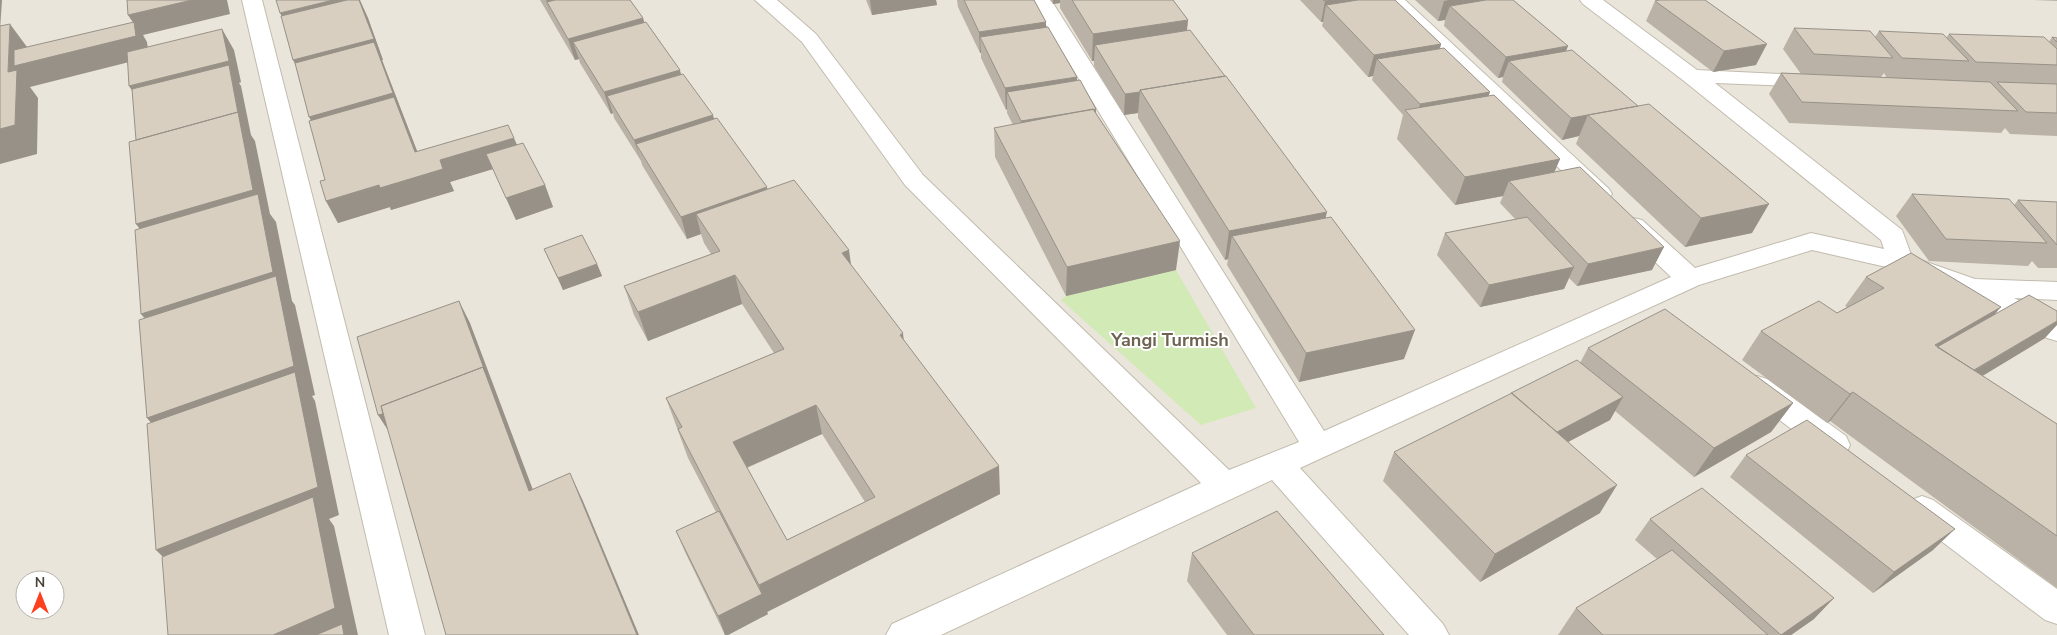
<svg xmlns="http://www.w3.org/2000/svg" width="2057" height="635" viewBox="0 0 2057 635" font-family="'Nunito Sans',sans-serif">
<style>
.residential{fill:#eae5da;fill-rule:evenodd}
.green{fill:#d2eab5}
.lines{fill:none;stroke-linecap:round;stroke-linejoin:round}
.street-casing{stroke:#c2bbae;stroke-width:2}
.street{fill:#fff;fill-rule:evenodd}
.wall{fill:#bab2a6;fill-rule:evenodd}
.shaded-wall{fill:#979187}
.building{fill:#d8cfc1;stroke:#979187;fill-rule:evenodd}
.labels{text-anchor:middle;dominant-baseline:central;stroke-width:4;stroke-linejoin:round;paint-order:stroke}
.quarter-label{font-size:18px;font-weight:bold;fill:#6e6250;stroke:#fff}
</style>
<rect width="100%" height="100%" fill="#f6f3ec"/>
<!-- residential -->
<path class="residential" d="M0 0H2057V635H0ZM25 580H55V610H25Z"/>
<!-- green -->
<path class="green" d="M1176 270 1256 408 1201 425 1061 300 1066 296Z"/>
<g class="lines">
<defs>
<path id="street" d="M242 0H262L425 635H389Z
M755 0H777L816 34 923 175 1229 470 1299 442 1031 0H1051L1324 431 1671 277 1624 232 1620 226 1624 220 1633 218 1642 220 1695 268 1811 233 1884 249 1881 240 1684 81 1583 4 1580 0H1603L1697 70 1824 76 1827 81 1824 86 1816 87 1715 83 1902 230 1912 257 1975 279 2057 282V300L2014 298 2057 319V341L2047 338 1960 294 1895 269 1812 250 1699 285 1300 468 1443 624 1449 635H1409L1272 480 941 635H886L892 624 1201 483 905 185 802 42Z
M1384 0H1405L1609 189 1612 194 1609 199 1600 202 1591 199Z
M1757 376 1767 379 1846 436 1850 445 1846 454 1835 457 1824 454 1747 395 1742 387 1747 379Z
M1922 496 1933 500 2057 589V624L2045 620 1911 518 1906 509 1911 500Z"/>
</defs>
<!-- street casing -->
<use href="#street" class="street-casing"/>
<!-- street -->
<use href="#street" class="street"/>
</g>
<!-- wall -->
<path class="wall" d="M540 0H630L643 18 644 22 681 74 767 189 851 265 904 340 1000 494 767 612 768 614 728 635H725L685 552 676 531 716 512 688 458 666 398 774 353 742 304 648 341 634 315 624 286 711 254 704 243 701 234 687 239 642 165 641 161 614 118 613 113 611 114 580 63 579 59 575 60ZM822 434 865 502 787 540 747 468Z
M866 0H936L937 5 872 15Z
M957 0H1034L1046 22V28L1077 77V81L1096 109V113L1176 270 1066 296 995 157 994 128 1013 125 1007 113V109L1006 110 981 58V53H980L958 7Z
M1050 0H1173L1188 20 1187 30 1326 218 1404 359 1299 382 1227 265 1228 259 1225 260 1138 118V113L1124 115 1094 66V61H1092L1060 8V3L1053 4Z
M1300 0H1395L1441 44 1440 49 1490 92 1488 96 1560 159 1554 172 1652 270 1577 286 1569 278 1564 289 1480 307 1437 255 1445 233 1515 219 1500 203 1503 196 1455 205 1397 139 1403 115 1372 80 1373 76 1368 77 1322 26 1323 22H1321Z
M1415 0H1513L1568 46 1566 51 1752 233 1685 247 1576 144 1579 136 1562 140 1502 82 1503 77 1498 78 1444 26 1445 20 1438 21Z
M2033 0H2057V1Z
M1655 1 1756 65 1713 72 1646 21Z
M363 8 368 18 383 60H382L417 152 517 145 545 185 553 207 516 220 493 169 450 182 454 191 391 210 390 207 338 223 326 201 325 180 311 120 282 16Z
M1794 28 1875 37 1879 31 1946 38 1949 34 2049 42 2052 37 2057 38V136L2010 134 2005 128 2001 133 1789 123 1769 94 1781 73 1801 74 1783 49ZM1884 73 1887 78 1881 77Z
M1912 194 2014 205 2018 200 2057 202V268H2038L2032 261 2028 266 1929 261 1896 216Z
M544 249 597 264 602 276 563 290Z
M1866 277 1994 315 2045 338 1982 376 2057 424V588L1830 421 1827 423 1742 360 1761 331 1837 313 1847 307 1845 306Z
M1588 348 1793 403 1771 432 1694 477 1615 411 1610 420 1568 442 1600 513 1480 582 1383 481 1394 452 1580 363Z
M1746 455 1933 550 1873 593 1730 477Z
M1650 519 1814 619 1791 635H1558L1576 608 1657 559 1635 540Z
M1192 553 1384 635H1227L1187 581Z"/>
<!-- shaded-wall -->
<path class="shaded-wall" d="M0 0H2L0 30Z
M192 0H227L230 14 143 35 147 42 149 57 30 87 38 98 37 154 0 164V129L8 72 10 24 30 51 134 24 128 15Z
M333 0H360L368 18 383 60H382L426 174 440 160 514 138 523 159 486 154 493 169 450 182 454 191 391 210 390 207 338 223 326 201 379 185 426 174 321 138 309 117 304 81 293 60 291 34 280 13Z
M546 0H622L547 2 552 19Z
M870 0H936L937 5 872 15Z
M1053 0H1060V3L1053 4Z
M1334 0H1384L1326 5 1323 22H1321L1325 1Z
M1449 0H1501L1450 6 1445 20 1438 21 1444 1Z
M643 18 649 39 573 42 579 59 575 60 568 39Z
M1188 20 1185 47 1095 45 1094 61H1092L1093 34Z
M1046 22V43L980 37 981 53H980L979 32Z
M222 29 234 50 241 82 239 83 241 86 251 135 255 141 270 214 276 222 292 301 295 305 315 395 312 396 315 401 339 515 329 519 334 526 358 635H273L184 578 156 550 172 447 147 418 165 343 141 314 158 253 136 224 144 108 129 86Z
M1441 44 1435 65 1377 59 1373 76 1368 77 1374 55Z
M1767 44 1756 65 1713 72 1724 51Z
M1568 46 1559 67 1509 61 1503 77 1498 78 1506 57Z
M680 70 685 91 607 96 613 113 611 114 604 92Z
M1077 77 1076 98 1007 92V109L1006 110 1005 88Z
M1140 92 1138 113 1124 115 1125 94Z
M1490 92 1482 114 1415 122 1420 104Z
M1638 106 1588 115 1579 136 1562 140 1571 118Z
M1096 109 1095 130 1021 143V121Z
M713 115 718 137 636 144 641 161 634 140Z
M1560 159 1548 187 1509 181 1503 196 1455 205 1465 177Z
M545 185 553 207 516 220 506 198Z
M767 187 771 209 696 214 701 234 687 239 681 217Z
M1769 204 1752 233 1685 247 1701 218Z
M1327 212 1320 241 1232 236 1228 259 1225 260 1229 231Z
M1180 241 1176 270 1066 296 1067 267Z
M1664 247 1652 270 1577 286 1588 264Z
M849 250 853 279 842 253Z
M597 264 602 276 563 290 558 278Z
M1574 267 1564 289 1480 307 1489 285Z
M735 275 742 304 648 341 638 312Z
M459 301 470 323 544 519 393 438 378 415Z
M2001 307 1976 336 1938 358 1935 345Z
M2057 321V325L2045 338 1946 398 1965 376Z
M1415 330 1404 359 1299 382 1306 353Z
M903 333 906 362 900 335Z
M1853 392 1830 421 1827 423 1850 394Z
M1623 397 1610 420 1545 454 1557 432Z
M1793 403 1771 432 1694 477 1714 448Z
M816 405 822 434 741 470 733 442Z
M999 466 1000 494 767 612 768 614 728 635H725L718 616 761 594 759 585Z
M570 473 583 501 639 635H637Z
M1617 485 1600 513 1480 582 1495 554Z
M1955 529 1933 550 1873 593 1894 572Z
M1834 598 1814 619 1791 635H1781Z"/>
<!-- building -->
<path class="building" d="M127 0H192L128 15Z
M276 0H333L280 13Z
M347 0H359L374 39 293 60 281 16Z
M555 0H630L643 18 568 39 547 2Z
M964 0H1034L1046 22 979 32Z
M1072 0H1173L1188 20 1093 34Z
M1323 0H1334L1325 1Z
M1358 0H1395L1441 44 1374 55 1326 5Z
M1486 0H1513L1568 46 1506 57 1450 6Z
M1660 0H1705L1767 44 1724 51 1655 1Z
M134 22 136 36 14 66V50Z
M646 22 680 70 604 92 573 42Z
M10 24 8 72 17 70 15 125 0 129V26Z
M1048 27 1077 77 1005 88 980 37Z
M1794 28 1870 31 1893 58 1814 54Z
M222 29 229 61 129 86 127 52Z
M1190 30 1225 76 1140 90V92L1125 94 1095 45Z
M1879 31 1943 34 1969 61 1902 58Z
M1949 34 2044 37 2057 49V65L1976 62Z
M2052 37 2057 38V42Z
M374 42 393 93 309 117 295 63Z
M1444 48 1490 92 1420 104 1377 59Z
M1572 50 1638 106 1571 118 1509 61Z
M229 65 238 113V112L136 140 132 89Z
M1781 73 1990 82 2018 111 1802 102Z
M683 74 713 115 634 140 607 96Z
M1226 76 1327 212 1229 231 1140 90Z
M1080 80 1096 109 1021 121 1007 92Z
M1997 82 2057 84V113L2026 112Z
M1494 95 1560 159 1465 177 1405 110Z
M394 97 415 152 508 125 514 138 440 160 443 169 380 188 379 185 326 201 320 181 325 180 309 121Z
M1649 104 1769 204 1701 218 1588 115Z
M1093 109 1180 241 1067 267 994 128Z
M238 112 253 190 136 224 129 142Z
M717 118 767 187 681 217 636 144Z
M523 143 545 185 506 198 486 154Z
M1580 167 1664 247 1588 264 1509 181Z
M794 180 849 250 842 253 903 333 900 335 999 466 759 585 678 429 682 427 666 398 784 349 735 275 638 312 624 286 720 251 696 214ZM816 405 875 497 787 540 733 442Z
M258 194 273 272 141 314 135 230Z
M1912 194 2009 199 2047 243 1946 239Z
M2018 200 2057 202V245Z
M1331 217 1415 330 1306 353 1232 236Z
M1527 217 1574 267 1489 285 1445 233Z
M582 235 597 264 558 278 544 249Z
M1911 253 2001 307 1935 345 2057 424V536L1853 392 1850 394 1761 331 1819 301 1837 313 1884 288 1866 277Z
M276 276 294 366 147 418 139 320Z
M2029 295 2057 311V321L1974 370 1937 347Z
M459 301 486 374 483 367 381 406 383 414 378 415 357 337Z
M1665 309 1793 403 1714 448 1588 348Z
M1577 360 1623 397 1557 432 1511 393Z
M483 367 529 491 570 473 637 635H446L381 406Z
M295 372 318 487 156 550 147 424Z
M1512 393 1617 485 1495 554 1394 452Z
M1807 420 1955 529 1894 572 1746 455Z
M1702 488 1834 598 1781 635 1650 519Z
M313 497 335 608 273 635H168L162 557Z
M719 511 762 594 718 616 676 531Z
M1277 511 1384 635H1254L1192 553Z
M1672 550 1768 635H1603L1576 608Z
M342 624 344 635H316Z"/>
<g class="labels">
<!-- quarter labels -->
<g class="quarter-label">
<text x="1170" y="340">Yangi Turmish</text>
</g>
</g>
<!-- north arrow -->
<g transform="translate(40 595)"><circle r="24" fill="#ffffff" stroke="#b7b4b0"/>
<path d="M0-4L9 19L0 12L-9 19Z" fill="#fc3f1d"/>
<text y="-8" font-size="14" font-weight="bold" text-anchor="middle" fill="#4b4439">N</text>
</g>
</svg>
